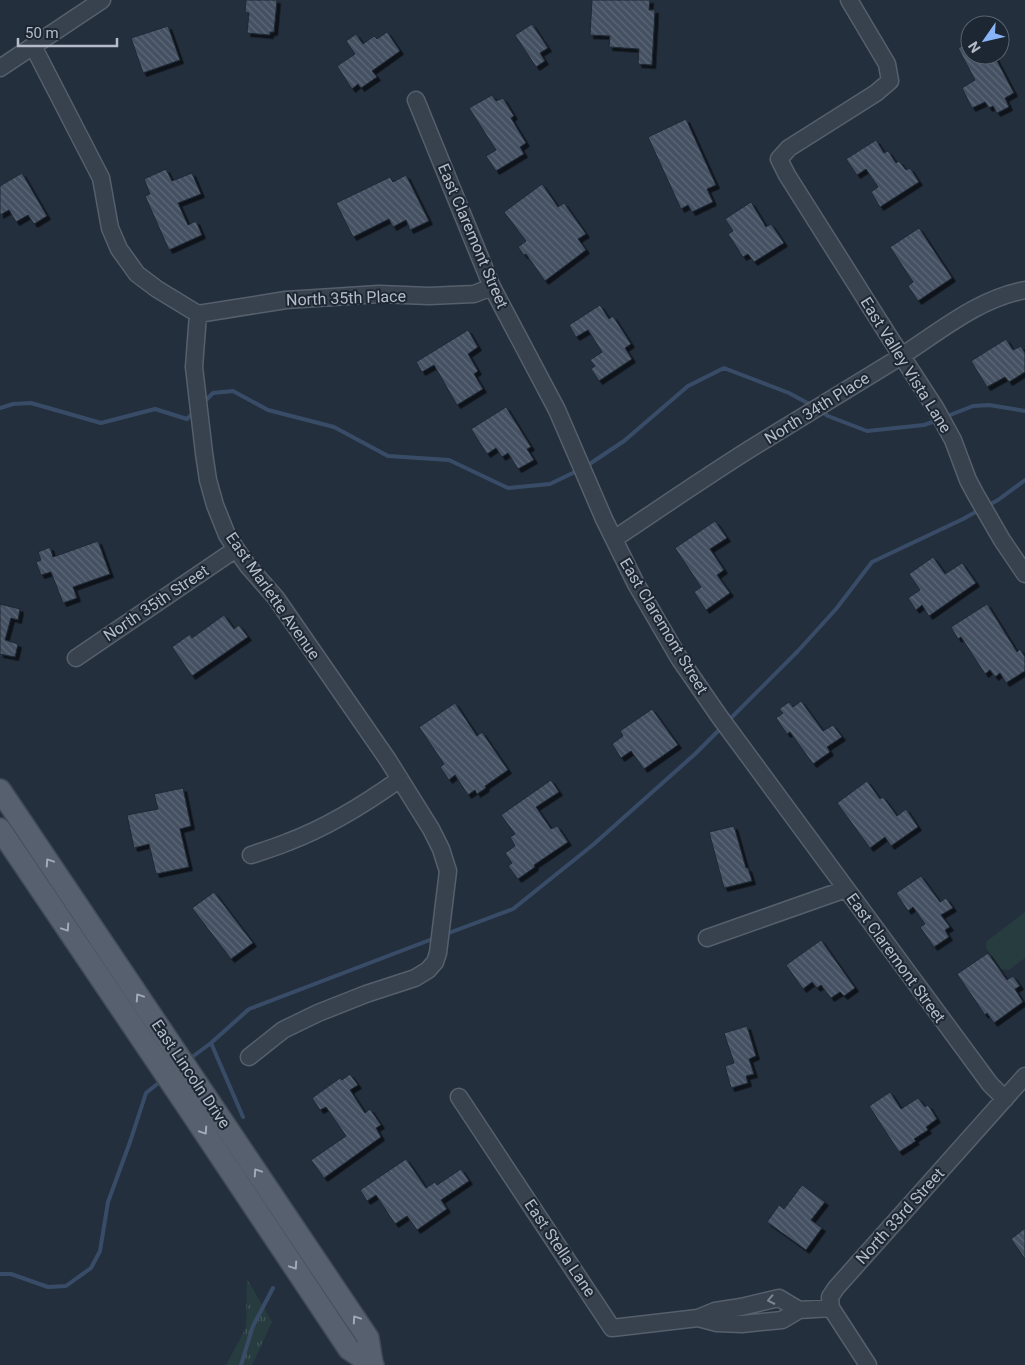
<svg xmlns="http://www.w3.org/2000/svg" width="1025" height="1365" viewBox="0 0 1025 1365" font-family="Roboto,sans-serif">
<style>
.grass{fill:url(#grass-tufts)}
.garden{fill:#263c3f}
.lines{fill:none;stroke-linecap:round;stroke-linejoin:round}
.stream{stroke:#394c67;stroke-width:4}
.building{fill:url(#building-back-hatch);stroke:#1f2835;filter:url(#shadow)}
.minor-casing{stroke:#565f6c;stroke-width:19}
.major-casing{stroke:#414a57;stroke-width:24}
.minor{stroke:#38414e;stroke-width:16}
.major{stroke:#56606e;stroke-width:21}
.oneway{stroke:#a1aab7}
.oneway2{stroke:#7c8592}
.labels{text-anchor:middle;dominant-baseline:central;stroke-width:4;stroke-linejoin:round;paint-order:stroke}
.street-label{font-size:16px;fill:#b4bcc9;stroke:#1d2633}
</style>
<defs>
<pattern id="grass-tufts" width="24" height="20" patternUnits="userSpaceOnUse" patternTransform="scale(1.25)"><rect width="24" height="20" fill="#263c3f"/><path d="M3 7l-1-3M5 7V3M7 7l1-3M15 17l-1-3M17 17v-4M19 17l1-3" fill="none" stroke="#435659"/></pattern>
<pattern id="building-back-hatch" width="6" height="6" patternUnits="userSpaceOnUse" patternTransform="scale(1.25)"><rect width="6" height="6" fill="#455162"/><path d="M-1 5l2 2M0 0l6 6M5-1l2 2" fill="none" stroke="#5d6877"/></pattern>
<filter id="shadow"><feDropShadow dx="3.5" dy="3.5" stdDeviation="0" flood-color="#0009"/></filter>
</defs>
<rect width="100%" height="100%" fill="#242f3e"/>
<!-- grass -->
<path class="grass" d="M247 1279 272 1322 252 1365H226L246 1328Z"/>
<!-- garden -->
<path class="garden" d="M1025 912V958L1009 970 1001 969 986 948 987 941Z"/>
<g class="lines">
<!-- stream -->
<path class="stream" d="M204 402 213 393 233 391 268 410 334 427 388 456 449 460 508 488 550 484 579 470
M0 408 13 404 31 403 101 423 155 409 187 419 194 412
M821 411 828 416 867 431 924 425 938 420
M945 417 973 406 989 405 1025 411
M585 467 624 441 688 386 724 368 789 393 813 406
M987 506 998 500 1025 480
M728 721 798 651 836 609 872 562 963 519 981 509
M446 934 513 909 594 844 695 754 721 728
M211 1043 243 1117
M188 1060 211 1043 249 1009 435 938
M0 1274H11L48 1287 66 1286 91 1268 100 1251 108 1202 130 1142 146 1093 161 1081
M241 1365 253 1326 273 1288"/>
</g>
<!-- building -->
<path class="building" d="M246 0H277L274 32H270V35L247 33 249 13 245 12Z
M592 0H650L649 10H655L652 65 638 64 639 49 609 47 610 36 590 35Z
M532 24 548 48 540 53 545 61 536 67 515 35Z
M168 26 180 60 143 73 131 38Z
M387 32 400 51 372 71 377 77 361 88 358 84 352 89 337 66 355 54 346 41 356 34 363 44 374 36 377 39Z
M970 42V55H994L1014 93 1005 98 1009 107 997 113 993 106 989 108 985 102 972 108 962 88 975 80 958 48Z
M492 95 496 101 503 98 514 116 511 118 526 143 520 147 524 154 496 171 486 156 496 150 469 108Z
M686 119 716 185 707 189 713 202 692 212 688 205 681 209 648 137Z
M876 140 884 153 888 151 896 163 899 161 906 170 910 168 919 182 880 207 871 192 878 187 866 169 857 175 846 159Z
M166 169 172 181 192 173 201 194 178 203 188 225 196 221 202 235 169 250 145 196 150 194 144 179Z
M22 173 47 216 34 224 28 215 16 222 9 210 0 215V186Z
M406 175 429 221 410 230 406 220 393 227 389 219 353 237 336 203 390 177 393 182Z
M542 184 558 207 564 203 586 234 578 239 586 250 545 281 526 254 524 255 518 247 526 241 504 212Z
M751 202 766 227 771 224 784 243 754 262 748 254 743 257 728 234 733 231 725 219Z
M919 228 952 278 918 301 908 286 913 282 890 247Z
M600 305 609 319 613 316 631 344 625 348 632 359 599 381 591 369 595 366 590 360 602 352 588 330 576 337 569 325Z
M468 330 478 347 468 354 478 371 474 374 483 389 457 405 434 365 422 372 416 362Z
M1006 339 1013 350 1021 346 1025 353V372L1009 382 1005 377 987 387 971 361Z
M506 407 531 447 527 449 534 460 518 469 508 453 502 457 496 448 487 454 471 429Z
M715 521 727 538 710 549 724 570 717 575 730 593 706 610 694 592 701 587 675 548Z
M98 541 110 574 73 587 77 598 63 603 51 572 41 575 36 562 41 560 38 552 50 547 53 557Z
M933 557 945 574 962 563 976 583 929 616 922 605 916 610 908 598 920 590 909 574Z
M0 604 20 609 18 620 11 618 5 640 18 644 15 657 0 654Z
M987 604 1017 652 1020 649 1025 657V671L1006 683 1000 673 995 677 990 670 985 674 961 637 958 639 951 627Z
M224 615 234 629 239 625 248 637 192 676 172 647 190 634 192 638Z
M801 701 823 731 833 725 842 737 827 747 830 752 813 764 790 732 787 734 776 718 783 713 779 709 789 702 793 707Z
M455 703 477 736 482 732 508 770 485 786 486 788 477 794 475 790 468 795 455 775 449 780 440 767 444 764 419 727Z
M652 709 678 745 644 769 631 751 621 758 612 744 623 736 620 731Z
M551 780 559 792 536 807 551 829 557 826 568 842 534 865 535 867 518 879 508 866 512 863 505 853 515 846 510 837 515 834 501 815Z
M867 781 880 799 883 797 897 816 906 809 918 827 891 846 885 837 870 848 837 803Z
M183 788 191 826 180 829 189 867 156 874 149 844 134 848 127 815 158 809 154 794Z
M734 826 746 868H748L752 881 724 888 709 832Z
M921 876 940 902 946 898 953 908 941 915 950 927 945 930 949 937 934 947 920 927 925 924 913 907 908 911 896 893Z
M214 892 253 943 231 959 192 908Z
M821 940 855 988 844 996 840 992 831 998 821 985 817 988 812 982 803 989 786 965Z
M988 953 1007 980 1013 976 1020 986 1015 989 1023 1002 994 1023 987 1013 985 1015 957 974Z
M747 1026 756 1056 749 1059 754 1074 746 1076 748 1083 731 1088 725 1066 734 1063 724 1033Z
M350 1074 358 1085 350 1090 365 1113 370 1109 381 1125 376 1128 381 1137 324 1178 311 1160 346 1136 326 1107 320 1110 312 1098 340 1078 342 1080Z
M890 1092 901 1109 918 1098 925 1107 928 1105 937 1119 926 1127 928 1130 914 1139 916 1141 899 1152 869 1106Z
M406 1159 426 1188 435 1182 437 1185 461 1169 469 1181 441 1200 447 1209 417 1230 407 1216 395 1224 376 1195 367 1201 360 1190Z
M802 1185 825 1202 811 1220 822 1228 806 1250 767 1222 779 1205 784 1209Z
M1025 1228V1259L1011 1239Z"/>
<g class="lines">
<defs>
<path id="minor" d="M849 0 887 64 890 81 876 93 789 148 779 159 787 175 890 338 936 409 953 440 968 480 976 495 1002 540 1025 574
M33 46 101 178 110 228 119 249 137 274 157 289 198 314 194 367 204 453 208 480 215 505 227 535 236 549 248 566 276 598 388 760 431 829 441 849 448 871 438 953 435 962 428 970 415 978 366 994 318 1013 283 1030 249 1057
M0 68 102 0
M416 100 492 287 557 410 604 519 636 584 679 658 719 716 990 1084 1005 1099
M198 314 286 300 379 294 429 296 474 294 492 287
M614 539C659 509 704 478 750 449 797 420 845 391 892 362 936 335 974 300 1025 290
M76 658 236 549
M251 855C263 851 276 847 288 842 328 827 365 804 400 779
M707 938 846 889
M459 1097 612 1328 698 1318 715 1311 741 1307 779 1298 799 1310
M698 1318 717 1323 742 1324 782 1320 799 1310 831 1308
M868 1365 831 1308 830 1297 836 1288 1025 1076"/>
<path id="major" d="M0 790 368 1338 372 1363
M0 829 187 1106 349 1349 373 1365"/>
</defs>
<!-- minor casing -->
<use href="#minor" class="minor-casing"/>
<!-- major casing -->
<use href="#major" class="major-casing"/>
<!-- minor -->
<use href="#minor" class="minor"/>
<!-- major -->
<use href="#major" class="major"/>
</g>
<!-- one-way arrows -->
<defs><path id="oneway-chevron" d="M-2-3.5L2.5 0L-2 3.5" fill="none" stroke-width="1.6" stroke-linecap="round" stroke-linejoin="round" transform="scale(1.25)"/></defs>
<g class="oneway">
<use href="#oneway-chevron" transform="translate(49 862) rotate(-124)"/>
<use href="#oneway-chevron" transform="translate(66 928) rotate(56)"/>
<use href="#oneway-chevron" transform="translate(139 997) rotate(-124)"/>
<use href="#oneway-chevron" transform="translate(204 1131) rotate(56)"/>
<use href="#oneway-chevron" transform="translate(257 1172) rotate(-124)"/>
<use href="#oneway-chevron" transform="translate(294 1266) rotate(56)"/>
<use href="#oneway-chevron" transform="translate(356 1319) rotate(-124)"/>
</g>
<use class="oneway2" href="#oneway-chevron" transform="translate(771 1300) rotate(168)"/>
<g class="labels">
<!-- street labels -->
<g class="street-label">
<text transform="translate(473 236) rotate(67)">East Claremont Street</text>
<text transform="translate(346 298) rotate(-2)">North 35th Place</text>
<text transform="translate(906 365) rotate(58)">East Valley Vista Lane</text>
<text transform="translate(817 408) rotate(-32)">North 34th Place</text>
<text transform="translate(273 596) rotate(55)">East Marlette Avenue</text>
<text transform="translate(156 603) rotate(-34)">North 35th Street</text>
<text transform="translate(664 626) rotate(59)">East Claremont Street</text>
<text transform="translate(896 958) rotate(54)">East Claremont Street</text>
<text transform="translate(191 1074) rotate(56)">East Lincoln Drive</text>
<text transform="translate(900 1216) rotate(-48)">North 33rd Street</text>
<text transform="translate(560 1248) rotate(56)">East Stella Lane</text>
</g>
</g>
<!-- north arrow -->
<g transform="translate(985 40) rotate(236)"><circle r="24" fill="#1d2633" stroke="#59626f"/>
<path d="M0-4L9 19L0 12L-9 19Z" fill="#8ab4f8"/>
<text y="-8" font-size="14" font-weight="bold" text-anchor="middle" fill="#b4bcc9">N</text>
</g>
<!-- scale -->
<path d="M18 38v8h99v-8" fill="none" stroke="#b4bcc9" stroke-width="2.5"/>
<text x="25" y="38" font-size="15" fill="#b4bcc9" stroke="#1d2633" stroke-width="4" paint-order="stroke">50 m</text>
</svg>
